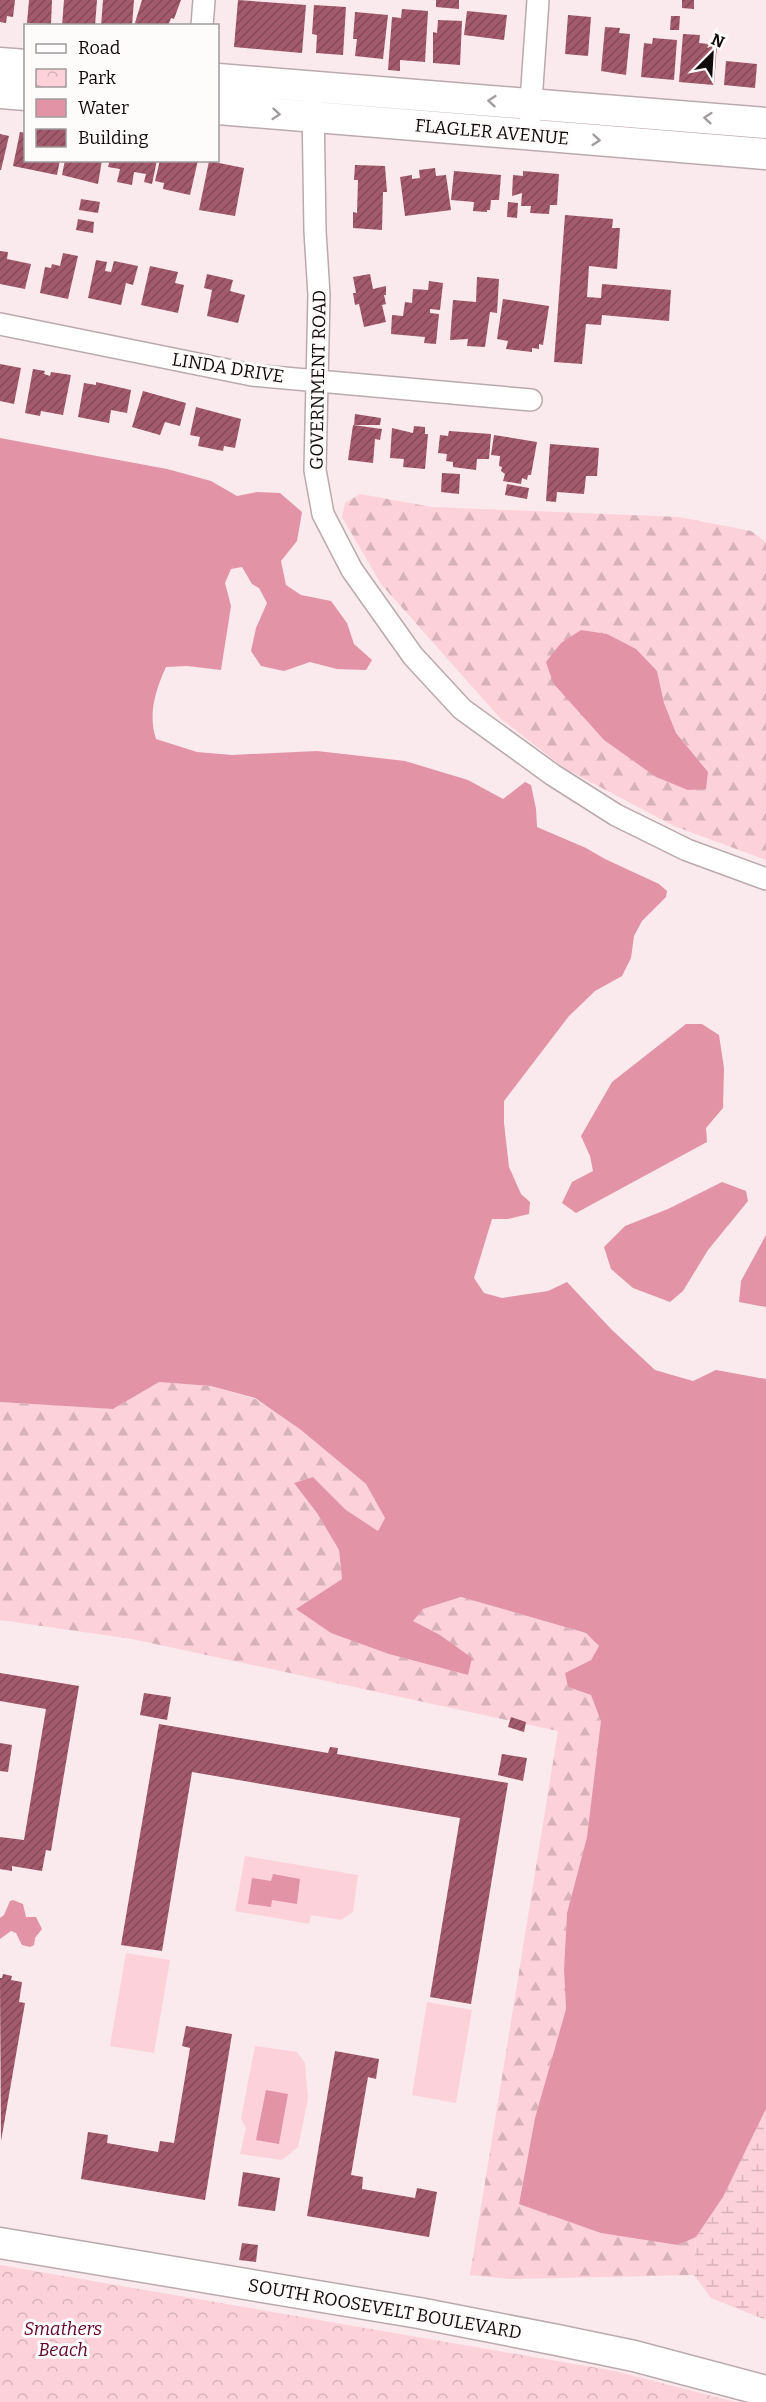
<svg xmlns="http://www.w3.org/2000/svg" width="766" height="2402" viewBox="0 0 766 2402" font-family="Bitter,serif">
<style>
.green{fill:#fdd1da}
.forest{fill:url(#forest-firs);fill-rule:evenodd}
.wetland{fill:url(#wetland-marsh)}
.park{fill:url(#park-crowns)}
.water{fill:#e393a6}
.building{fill:url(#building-hatch)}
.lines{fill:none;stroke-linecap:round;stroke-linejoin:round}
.street-casing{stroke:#baaaad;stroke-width:24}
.secondary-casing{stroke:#baaaad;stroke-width:33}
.street{stroke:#fff;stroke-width:21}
.secondary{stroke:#fff;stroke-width:30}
.oneway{stroke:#a09d9e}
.labels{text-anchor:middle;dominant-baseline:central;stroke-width:6;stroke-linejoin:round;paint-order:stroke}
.street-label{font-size:18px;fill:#110b0d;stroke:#fefbfb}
.park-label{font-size:18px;font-style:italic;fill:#600029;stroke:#fefbfb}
</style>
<defs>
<pattern id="forest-firs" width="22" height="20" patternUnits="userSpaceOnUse" patternTransform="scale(1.5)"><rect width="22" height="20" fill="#fdd1da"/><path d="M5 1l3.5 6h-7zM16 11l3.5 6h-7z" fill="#d8b2ba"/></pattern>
<pattern id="wetland-marsh" width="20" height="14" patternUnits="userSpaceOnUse" patternTransform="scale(1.5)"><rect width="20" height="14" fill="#fdd1da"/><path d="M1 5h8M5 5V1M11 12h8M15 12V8" fill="none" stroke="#d8b2ba"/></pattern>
<pattern id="park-crowns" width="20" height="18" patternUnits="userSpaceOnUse" patternTransform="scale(1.5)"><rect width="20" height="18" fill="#fdd1da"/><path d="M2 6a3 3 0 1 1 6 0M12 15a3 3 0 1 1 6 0" fill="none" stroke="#d8b2ba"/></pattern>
<pattern id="building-hatch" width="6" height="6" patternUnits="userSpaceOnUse" patternTransform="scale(1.5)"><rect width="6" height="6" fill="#a35a6d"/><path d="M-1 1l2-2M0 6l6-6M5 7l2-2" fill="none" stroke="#834958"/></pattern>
</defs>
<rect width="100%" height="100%" fill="#fae9ed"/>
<!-- green -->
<path class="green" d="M245 1856 358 1875 353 1912 341 1920 311 1915 309 1924 235 1911Z
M126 1953 170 1960 154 2053 110 2046Z
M427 2002 472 2010 456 2103 412 2095Z
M255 2046 297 2052 305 2063 308 2099 298 2147 282 2160 240 2154 246 2128 241 2119Z"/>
<!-- forest -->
<path class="forest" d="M360 494 432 507 679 517 751 531 766 542V860L674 826 564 768 500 718 381 584 342 517 345 503ZM657 671 664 703 676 733 708 772 553 683Z
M159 1382 211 1386 255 1399 301 1430 366 1484 385 1518 378 1531 346 1510 313 1477 294 1483 317 1513 339 1550 342 1579 297 1609 389 1654 468 1675 440 1635 412 1621 423 1609 461 1597 586 1633 599 1646 591 1660 565 1673 568 1687 591 1695 602 1721 587 1837 567 1913 564 1969 566 2009 535 2118 519 2203 678 2245 696 2237 694 2275 511 2279 470 2275 558 1731 132 1639 0 1620V1402L113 1409Z"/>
<!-- wetland -->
<path class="wetland" d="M766 2109V2320L711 2298 694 2275 696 2237 723 2197Z"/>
<!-- park -->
<path class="park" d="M0 2265 615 2371 735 2402H0Z"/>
<!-- water -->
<path class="water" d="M0 438 167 469 211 481 237 496 257 492 280 493 302 512 297 541 281 561 286 585 301 595 331 601 347 623 354 644 372 660 366 670 337 669 310 662 284 671 261 666 251 651 256 628 267 603 259 588 252 584 242 567 231 569 225 583 231 606 221 670 187 666 166 667C155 691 148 714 156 739L197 752 232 755 317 751 405 761 468 780 503 799 525 782 531 785 536 809 537 827 586 848 605 859 659 884 667 891 666 897 642 921 634 936 631 958 622 976 595 991 569 1016 504 1101V1123L509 1167 521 1194 530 1202 529 1214 508 1219H492L474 1278 484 1293 502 1298 548 1291 567 1282 611 1329 655 1370 693 1381 716 1370 766 1379V2109L723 2197 696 2237 678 2245 601 2233 519 2204 535 2118 566 2009 564 1969 567 1913 587 1837 601 1721 591 1695 568 1687 565 1673 591 1660 599 1646 586 1633 461 1597 423 1609 413 1621 440 1635 472 1658 468 1675 389 1654 331 1633 296 1609 342 1579 339 1550 317 1513 294 1483 313 1477 346 1510 378 1531 385 1518 366 1484 301 1430 255 1398 211 1386 159 1382 113 1409 0 1402Z
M581 630 607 634 636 649 657 671 664 703 676 733 708 772 706 789 688 790 656 777 604 740 553 683 546 662 561 643Z
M686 1024H702L719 1035 724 1068 723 1108 706 1128 707 1142 576 1213 562 1203 572 1182 593 1171 590 1156 581 1136 612 1082Z
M722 1182 746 1191 748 1201 708 1250 683 1291 670 1302 633 1288 611 1269 604 1247 625 1226 668 1209Z
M766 1235V1307L739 1302 741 1281Z
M273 1874 300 1879 297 1904 272 1900 271 1907 248 1904 252 1878 271 1881Z
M13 1900 23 1904 26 1917H36L42 1929 35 1938 34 1945 30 1947 22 1945 16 1933 11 1931 0 1939V1918L4 1915 10 1901Z
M266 2090 288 2094 279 2144 256 2140Z"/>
<!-- building -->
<path class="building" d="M0 0H15L13 17 7 16 6 23 0 22Z
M29 0H52L51 24 27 23Z
M64 0H97L95 26H62Z
M103 0H134L132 26H101Z
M142 0H181L174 19 171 18 168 26H134Z
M238 0 306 5 302 53 234 47Z
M436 0H459V9L436 7Z
M682 0H694V9L682 8Z
M314 5 346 7 343 55 316 53 317 35 312 34Z
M402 9 428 11 425 62 400 60V71L388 70 392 17 401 18Z
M467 11 507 15 504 40 464 35Z
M355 12 388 15 383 59 355 56 357 39H353Z
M568 15 591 17 588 56 565 54Z
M671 16H680L679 30H670Z
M438 20 462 21 460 65 433 63V32L437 33Z
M605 27 620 28 619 33 630 34 626 75 601 71Z
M683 34 700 35 699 43 717 45 714 85 679 82Z
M653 38 677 40 674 80 641 77 644 43 652 44Z
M726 61 757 64 755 88 724 85Z
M20 132 26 133V160H60L57 175 13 166Z
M0 134 9 136 1 170H0Z
M65 160H102L98 184 62 175Z
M110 160H157L152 184 144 182 146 174 134 172 132 185 117 182 120 169 108 167Z
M160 160H198L190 195 163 189 164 183 155 181Z
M209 161 244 168 235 216 199 210Z
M355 165 385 166 387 192H383L382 230 353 228V212L357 213 358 180H354Z
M435 168 436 176 446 175 451 210 405 216 400 177 412 175V179L420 178 419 170Z
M454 171 501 175 499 200H491L490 210H487V212L473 211 474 202 451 200Z
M523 171 559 174 557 205H550L549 214 530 213 531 206H521L522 193 512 196 513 175 523 176Z
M81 199 100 202 98 213 79 210Z
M508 202 518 203 517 218 507 217Z
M565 215 613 219 612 228H620L617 269 589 266 587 297 601 298 602 284 671 290 669 321 602 315 601 325 586 324 582 364 554 362Z
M78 219 94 222 93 233 76 230Z
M0 251 8 252 7 259 31 264 25 289 0 284Z
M63 253 78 256 68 299 40 293 45 267 51 268 52 264 60 266Z
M96 260 107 262 105 271 111 272 114 261 138 266 133 285 126 283 121 305 88 298Z
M150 266 178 272 175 283 184 285 178 313 141 305Z
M207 274 233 280 230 291 245 295 238 323 207 316 212 290 204 288Z
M370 274 373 289 386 286V295H384L386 304 382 305 386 322 364 327 359 304 355 305 353 293H356L353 277Z
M477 277 499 279 497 313 490 312 485 347 467 346 468 339 450 340 453 300 476 302Z
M429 281 443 283 440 310 430 309V313L439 314 436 344 424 343 425 337 391 334 392 315 403 316 405 302 412 303 413 289 428 290Z
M503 299 549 306 543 345 539 344V349L532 348V352L506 349 508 341 497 339Z
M0 364 21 368 14 404 0 401Z
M33 369 45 371 44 374 50 376 51 372 71 375 63 415 41 411 40 416 25 413Z
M96 382 131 390 127 413 111 410 109 423 78 417 84 383 96 385Z
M143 391 186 403 180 426 165 422 160 435 132 427Z
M196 407 241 419 235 448 224 446 223 451 198 446 200 437 190 435Z
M355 414 381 418 380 425H354Z
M353 425 382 429 380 440 375 439 373 463 348 460Z
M414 426 425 427V434H428L425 469 403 467 404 459 390 458 392 428 413 433Z
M449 431 491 434 489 459H477L476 470 453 467V462L446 461 447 454 438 453 440 435 448 436Z
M494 435 537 442 531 475H528L527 480 522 478 521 484 503 481 505 474 501 471 502 467 499 466 500 456 491 455Z
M550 444 599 448 597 476H586L584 494 557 492 556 502 546 501Z
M442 473 460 474 459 494 441 492Z
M507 484 529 488 527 499 505 495Z
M0 1673 79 1686 51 1851 46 1850 42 1871 12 1866V1871L0 1869V1837L24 1840 46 1709 0 1701Z
M144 1693 171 1697 167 1720 140 1715Z
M511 1717 526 1722 524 1732 508 1727Z
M159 1724 328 1753 330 1747 338 1748 337 1754 508 1783 471 2004 430 1997 460 1818 192 1772 162 1951 121 1945Z
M0 1743 12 1745 8 1772 0 1771Z
M502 1754 527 1758 523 1781 498 1775Z
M3 1974 12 1976 11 1980 22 1982 19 2002 25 2003 1 2141 0 1978H2Z
M186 2026 232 2034 205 2200 81 2179 88 2132 108 2135 107 2143 158 2152 160 2141 174 2143 190 2048 182 2046Z
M335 2051 379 2059 376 2079 368 2077 351 2175 363 2177 362 2189 415 2198 417 2188 437 2192 429 2237 307 2216Z
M243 2172 280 2178 275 2211 238 2206Z
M242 2243 258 2245 256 2262 239 2260Z"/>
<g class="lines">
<defs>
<path id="street" d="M202 26 204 0
M313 105 315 231 319 295 315 470 323 514 352 570 413 656 462 709 553 775 616 815 687 850 766 879
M530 116 538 0
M0 324 252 375 531 400"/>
<path id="secondary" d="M0 63 26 65
M218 79 766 123
M0 93 26 95
M218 109 766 154
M0 2243 419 2313 557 2340 634 2356 766 2391"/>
</defs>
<!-- street casing -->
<use href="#street" class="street-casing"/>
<!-- secondary casing -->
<use href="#secondary" class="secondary-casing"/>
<!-- street -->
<use href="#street" class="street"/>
<!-- secondary -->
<use href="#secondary" class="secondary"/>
</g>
<!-- one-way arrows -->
<defs><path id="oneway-chevron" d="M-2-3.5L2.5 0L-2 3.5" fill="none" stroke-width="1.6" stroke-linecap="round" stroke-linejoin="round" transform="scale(1.5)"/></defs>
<g class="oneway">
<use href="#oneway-chevron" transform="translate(492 101) rotate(-175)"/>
<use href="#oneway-chevron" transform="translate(276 114) rotate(5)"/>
<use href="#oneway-chevron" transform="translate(708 118) rotate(-175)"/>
<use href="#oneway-chevron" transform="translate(596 140) rotate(5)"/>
</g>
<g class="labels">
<!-- street labels -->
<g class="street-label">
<text transform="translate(492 132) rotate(5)">FLAGLER AVENUE</text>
<text transform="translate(228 368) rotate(9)">LINDA DRIVE</text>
<text transform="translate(318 380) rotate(-89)">GOVERNMENT ROAD</text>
<text transform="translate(385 2309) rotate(10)">SOUTH ROOSEVELT BOULEVARD</text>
</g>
<!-- park labels -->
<g class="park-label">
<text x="63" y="2329">Smathers<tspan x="63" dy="21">Beach</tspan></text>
</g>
</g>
<!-- legend -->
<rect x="24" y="24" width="195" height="138" fill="#fefbfb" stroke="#9f9b9c" stroke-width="1.5"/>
<rect x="36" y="44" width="30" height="9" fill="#ffffff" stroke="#9f9b9c" stroke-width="1.5"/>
<text x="78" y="54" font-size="18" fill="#110b0d">Road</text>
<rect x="36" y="69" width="30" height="18" fill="url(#park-crowns)" stroke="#9f9b9c" stroke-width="1.5"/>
<text x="78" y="84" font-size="18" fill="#110b0d">Park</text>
<rect x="36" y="99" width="30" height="18" fill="#e393a6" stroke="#9f9b9c" stroke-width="1.5"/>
<text x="78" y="114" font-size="18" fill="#110b0d">Water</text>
<rect x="36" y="129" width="30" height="18" fill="url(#building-hatch)" stroke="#9f9b9c" stroke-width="1.5"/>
<text x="78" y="144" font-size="18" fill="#110b0d">Building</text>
<!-- north arrow -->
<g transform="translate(712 54) rotate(24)" stroke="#fefbfb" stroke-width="4.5" paint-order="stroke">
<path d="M0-4.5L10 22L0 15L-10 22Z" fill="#110b0d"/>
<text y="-9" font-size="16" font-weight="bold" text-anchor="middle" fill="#110b0d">N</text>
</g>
</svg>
